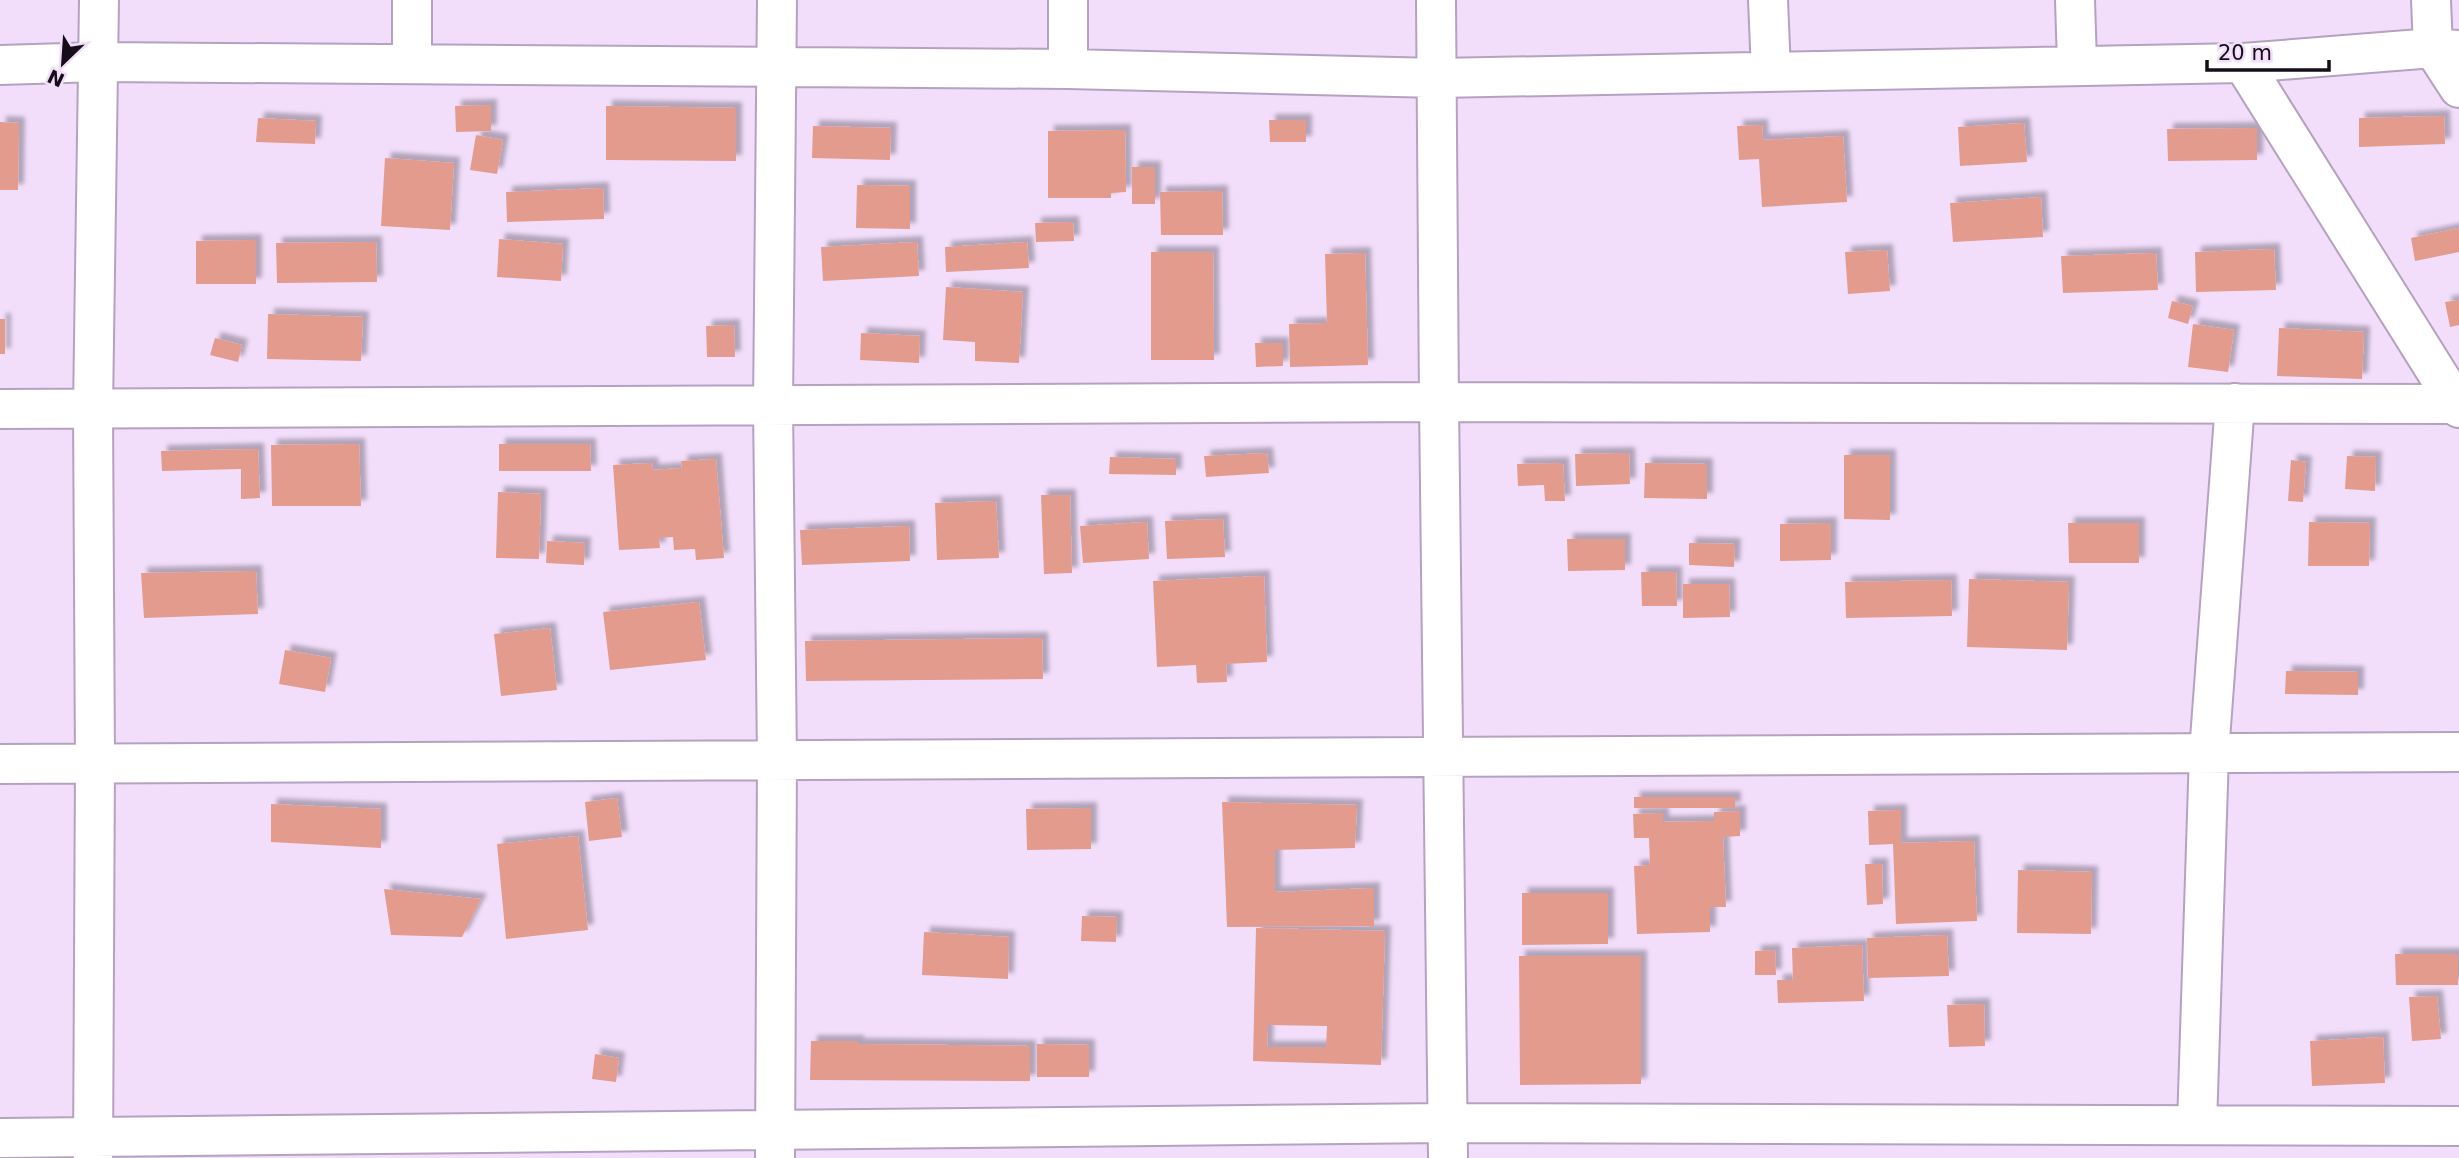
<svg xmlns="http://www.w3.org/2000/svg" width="2459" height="1158" viewBox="0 0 2459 1158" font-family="'DejaVu Sans',sans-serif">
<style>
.building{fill:#e39b8d;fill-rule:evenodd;filter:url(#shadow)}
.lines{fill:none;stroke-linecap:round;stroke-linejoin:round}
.minor-casing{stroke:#b5a2be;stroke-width:42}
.minor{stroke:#fff;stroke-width:38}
</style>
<defs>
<filter id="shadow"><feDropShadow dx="6" dy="-6" stdDeviation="2" flood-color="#0004"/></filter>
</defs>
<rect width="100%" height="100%" fill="#f2defb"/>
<!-- building -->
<path class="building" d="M491 105V131L456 132 455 106Z
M606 106 736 108V161L606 160Z
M2444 116 2445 144 2359 147V118Z
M258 118 316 121 315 144 256 142Z
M1269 120H1306V142H1270Z
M0 122 19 123 18 190H0Z
M2024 123 2027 162 1960 166 1958 127Z
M1762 125 1763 140 1843 136 1847 202 1762 207 1759 159 1739 160 1737 126Z
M813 126 891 128 890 160 812 158Z
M2257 128V160L2168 161 2167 129Z
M1125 130 1126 192 1111 193V198H1048V131Z
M476 135 503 140 497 174 470 170Z
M385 158 454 163 450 230 381 226Z
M1132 167H1155V204H1132Z
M857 185 910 186V229L856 228Z
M603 188 604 219 507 222 506 192Z
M1222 191 1223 235H1161L1160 192Z
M2041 197 2043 237 1953 242 1950 203Z
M1073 222 1074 241 1036 242 1035 223Z
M2459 228V252L2415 261 2411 238Z
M499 239 563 244 561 281 497 277Z
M256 240V284H196V241Z
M376 242 377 282 277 283 276 243Z
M917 242 919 276 823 281 821 247Z
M1027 242 1029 268 946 272 945 247Z
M2274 249 2276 290 2196 292 2195 252Z
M1887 250 1890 291 1848 294 1845 252Z
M1151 252H1213L1214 360H1151Z
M1365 253 1368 365 1290 367 1289 324 1327 323 1325 254Z
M2156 253 2158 290 2063 293 2061 256Z
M946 287 1023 292 1019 363 975 361V342L943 340Z
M2459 300V325L2450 327 2445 302Z
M2172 301 2193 306 2188 324 2168 318Z
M268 314 363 317 361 361 267 359Z
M0 319H5V354H0Z
M2193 324 2234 330 2228 372 2188 367Z
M734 325 735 357H707L706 326Z
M2279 328 2364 332 2362 379 2277 376Z
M861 333 920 336 919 363 860 360Z
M215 338 242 345 238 362 210 355Z
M1255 343H1283V366L1256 367Z
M359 444 361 506H272L271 445Z
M499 444H590L591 471H499Z
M258 449 260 498 241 499V469L162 471 161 451Z
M1267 453 1269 473 1206 477 1204 456Z
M1629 453 1630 484 1576 486 1575 454Z
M1844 455H1890V520L1844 519Z
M2347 456 2376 457 2375 491 2345 489Z
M1110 457 1176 459V475L1109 474Z
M716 459 724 558 696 560 695 549 674 550 673 537 659 538 660 548 619 550 613 465 652 463 653 470 682 468 681 461Z
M2291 460 2306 462 2303 502 2288 501Z
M1563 463 1565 501H1545L1544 485 1518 486 1517 464Z
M1645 463 1707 464V499L1644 498Z
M498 492 541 494 539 559 496 558Z
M1041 495H1070L1072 573 1044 574Z
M996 501 999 558 937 560 935 503Z
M1223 519 1225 557 1167 559 1165 521Z
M1147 522 1149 559 1083 563 1080 526Z
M2309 522 2370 523 2369 566H2308Z
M1831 523V560L1780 561V524Z
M2068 523H2139V563H2069Z
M909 526 910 561 802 565 800 530Z
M1567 539H1625V570L1568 571Z
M547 541 585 543 584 565 546 563Z
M1689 543 1735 544 1734 567 1689 565Z
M256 571 258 614 144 618 141 573Z
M1641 572H1676L1677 606H1642Z
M1264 576 1267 662 1226 664 1227 682 1197 683 1196 665 1157 667 1153 581Z
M1969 579 2069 582 2067 650 1967 647Z
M1951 580 1952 616 1846 618 1845 582Z
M1683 584H1729L1730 617 1683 618Z
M699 602 706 660 610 670 603 612Z
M550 628 557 690 501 696 494 634Z
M1042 638 1043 679 806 681 805 641Z
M285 650 331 658 325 692 279 684Z
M2286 671 2358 672V695L2285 694Z
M1634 797H1735V808H1634Z
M617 798 622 837 589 841 585 802Z
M1222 802 1357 805 1355 848 1275 850V892L1374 888V926L1227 927Z
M271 804 381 809V848L271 842Z
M1091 808V849L1027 850 1026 809Z
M1901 810V843L1974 841 1977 921 1896 924 1893 844 1869 845 1868 811Z
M1740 811V836L1723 837 1726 907H1710V932L1637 934 1634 866 1650 865 1649 838H1634L1633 814 1663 813V822L1714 821V812Z
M578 836 588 930 506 939 497 844Z
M1865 864H1882L1883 904 1867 905Z
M2018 870 2092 872 2091 934 2017 933Z
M384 889 481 899 462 937 391 935Z
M1522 893H1608V944L1522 945Z
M1082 916 1117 917 1116 942 1081 941Z
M1256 928 1385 931 1381 1065 1253 1061ZM1268 1025 1327 1026 1326 1047H1267Z
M924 932 1009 937 1008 979 922 975Z
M1947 935 1949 976 1868 978 1867 938Z
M1862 945 1864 1001 1778 1003 1777 980H1793L1792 948Z
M1775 950 1776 975H1755V951Z
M2395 954H2458V985H2396Z
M1519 956H1641V1084L1520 1085Z
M2437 996 2441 1039 2412 1041 2409 997Z
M1984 1004 1985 1046 1949 1047 1947 1005Z
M2383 1037 2385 1083 2312 1086 2310 1041Z
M811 1041H858V1044L1030 1046V1081L810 1080Z
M1037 1044 1089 1045V1077H1037Z
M595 1054 619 1058 616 1082 592 1079Z"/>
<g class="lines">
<defs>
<path id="minor" d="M412 0V64
M1436 0 1439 402 1448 1158
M1768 0 1771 71
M2075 0 2077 64
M2431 0 2433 48 2459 88
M2243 63 2459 408
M0 65 99 62 1068 69 1438 78 2243 63 2433 48 2459 50
M1068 69V0
M0 409 1439 402 2459 404
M0 764 2459 752
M2197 1125 2209 753 2235 403
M0 1138 1448 1123 2459 1126
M93 1158 95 763 93 409 99 0
M775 1158 777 760 773 405 777 0"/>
</defs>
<!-- minor casing -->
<use href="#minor" class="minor-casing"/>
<!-- minor -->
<use href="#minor" class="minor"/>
</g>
<!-- north arrow -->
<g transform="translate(63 63) rotate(205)" stroke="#f2defb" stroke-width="5" paint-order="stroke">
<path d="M0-5L12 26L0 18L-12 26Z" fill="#150e18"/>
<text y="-10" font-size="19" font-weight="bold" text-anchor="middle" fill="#150e18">N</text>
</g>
<!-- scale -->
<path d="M2207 60v10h122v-10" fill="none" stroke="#150e18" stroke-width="3.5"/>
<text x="2218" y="60" font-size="21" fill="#150e18" stroke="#f2defb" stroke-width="5" paint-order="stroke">20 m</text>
</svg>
